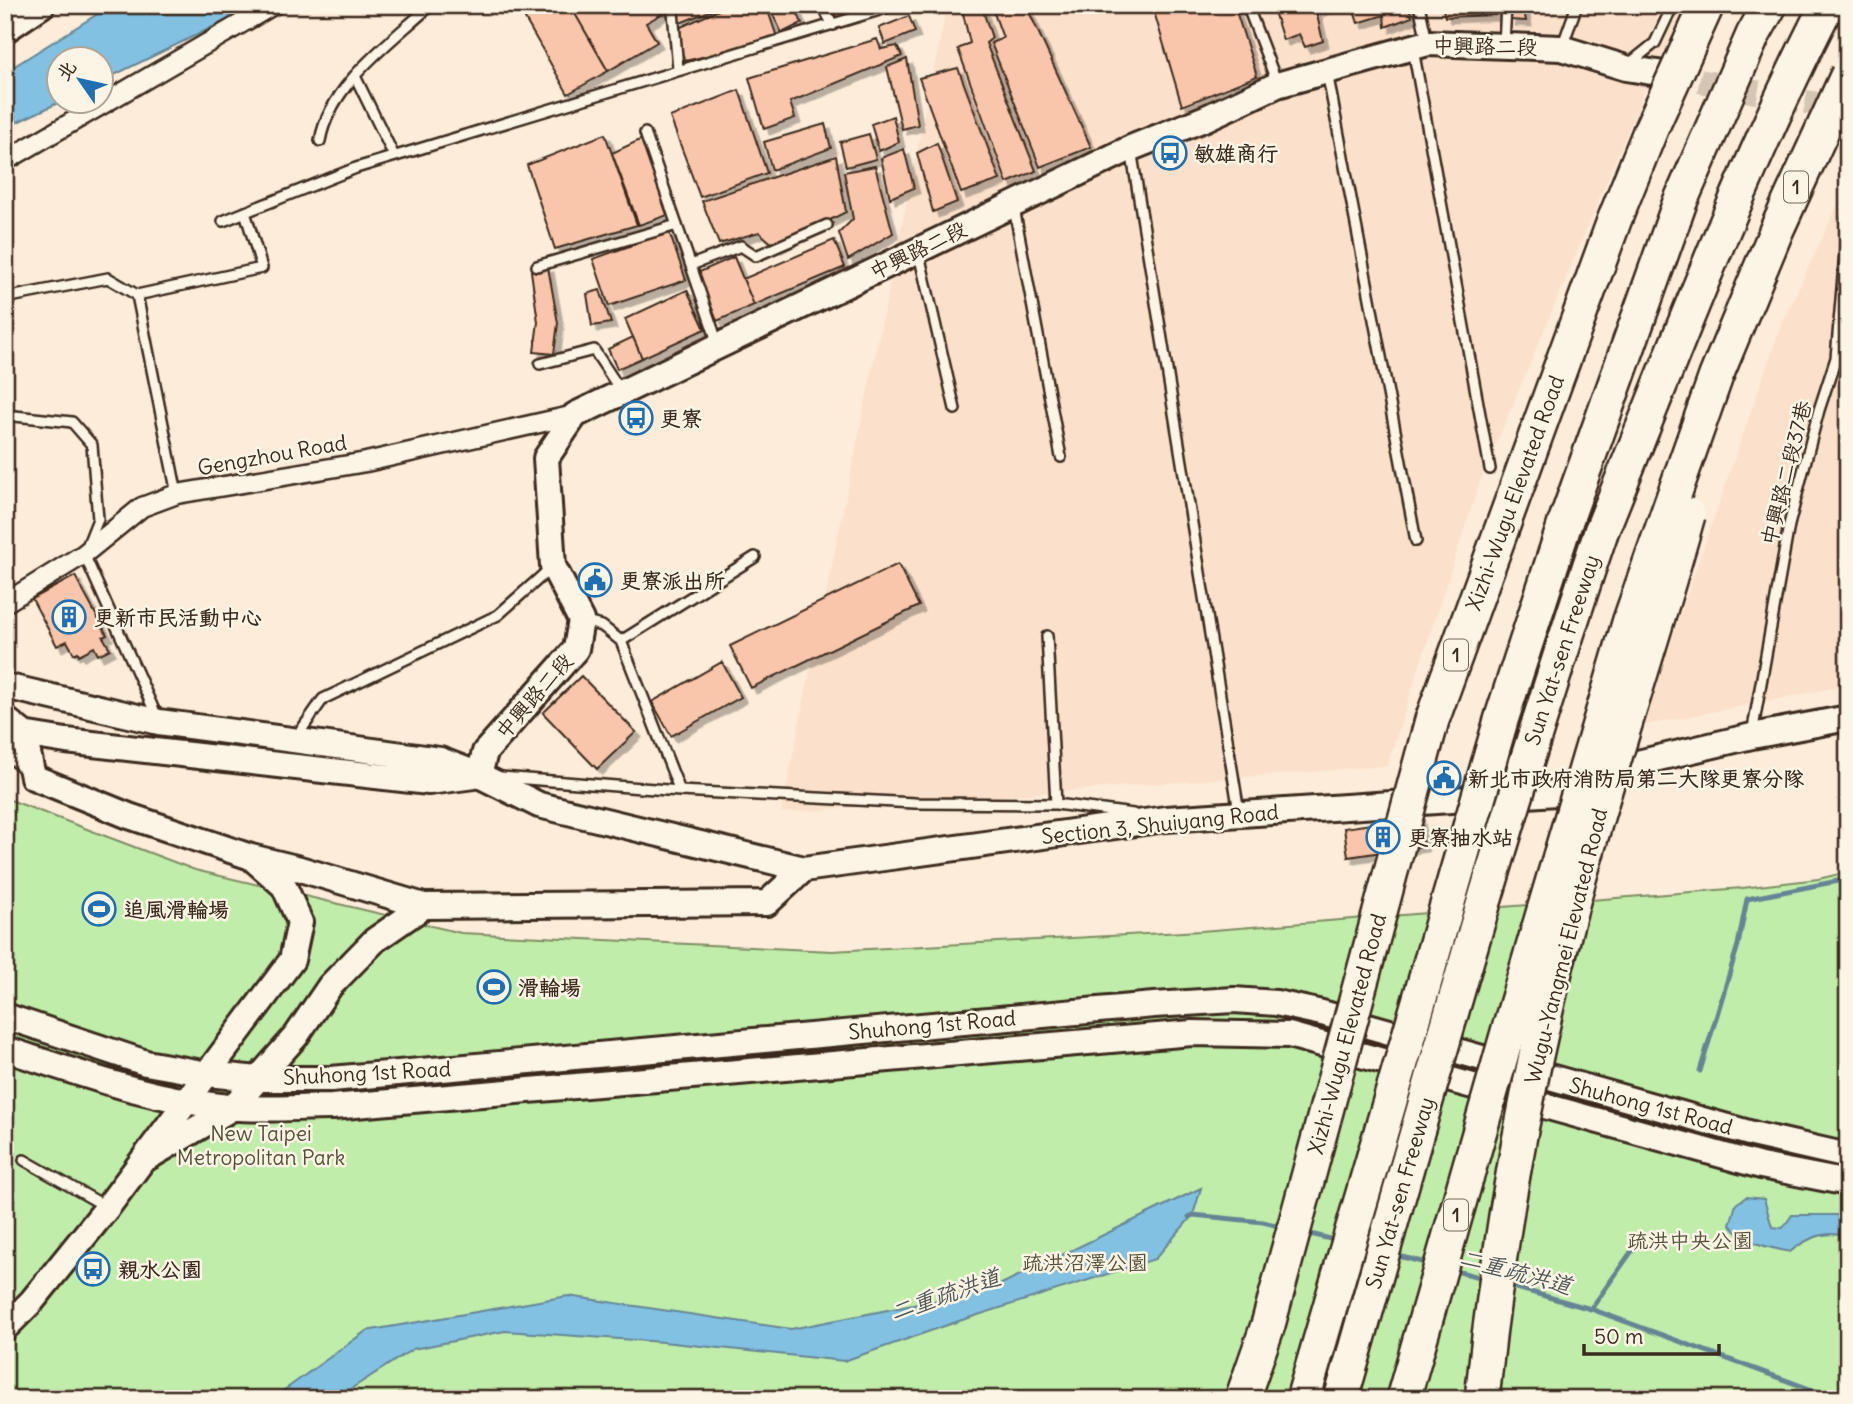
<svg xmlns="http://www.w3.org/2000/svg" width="1853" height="1404" viewBox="0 0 1853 1404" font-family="Delius,'LXGW WenKai TC',sans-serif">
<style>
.built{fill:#fbe1cb}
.green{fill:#c1edaa;stroke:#7e8c64;stroke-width:2}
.water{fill:#82c1e2;stroke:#668594;stroke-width:2}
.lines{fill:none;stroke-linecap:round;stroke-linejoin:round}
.stream{stroke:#668594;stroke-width:5}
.building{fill:#fac6ab;stroke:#3b2a1e;stroke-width:2;filter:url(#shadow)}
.secondary-tunnel{stroke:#d5c5b4;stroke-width:24;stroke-dasharray:24 12;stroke-linecap:butt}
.lane-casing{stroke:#3b2a1e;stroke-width:14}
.street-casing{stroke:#3b2a1e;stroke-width:23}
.secondary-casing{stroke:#3b2a1e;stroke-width:30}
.highway-casing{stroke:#3b2a1e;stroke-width:38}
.lane{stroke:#fcf5e5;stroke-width:9}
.street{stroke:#fcf5e5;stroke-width:18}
.secondary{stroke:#fcf5e5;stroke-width:24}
.highway{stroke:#fcf5e5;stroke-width:33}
.highway-bridge-casing{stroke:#3b2a1e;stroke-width:38;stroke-linecap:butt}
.highway-bridge{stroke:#fcf5e5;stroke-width:33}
.labels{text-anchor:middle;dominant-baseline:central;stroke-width:5;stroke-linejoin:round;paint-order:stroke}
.shield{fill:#fcf5e5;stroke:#75675a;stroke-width:2}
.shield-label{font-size:19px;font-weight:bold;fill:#3b2a1e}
.street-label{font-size:21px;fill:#3b2a1e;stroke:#fcf5e5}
.poi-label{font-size:21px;font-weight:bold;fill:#3b2a1e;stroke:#fcf5e5;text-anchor:start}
.park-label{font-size:21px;fill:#56513a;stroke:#fcf5e5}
.water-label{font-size:23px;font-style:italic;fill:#505759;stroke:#fcf5e5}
</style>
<defs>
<filter id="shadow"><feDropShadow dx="5.5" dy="5.5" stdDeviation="0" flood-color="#0004"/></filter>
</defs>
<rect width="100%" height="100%" fill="#fcecd9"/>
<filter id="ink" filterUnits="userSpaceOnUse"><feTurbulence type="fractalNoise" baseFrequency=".0143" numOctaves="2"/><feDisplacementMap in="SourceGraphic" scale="14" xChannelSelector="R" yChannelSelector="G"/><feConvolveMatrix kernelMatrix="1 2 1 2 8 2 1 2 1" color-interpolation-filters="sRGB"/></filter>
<g filter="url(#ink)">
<!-- built -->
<path class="built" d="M947 5H1687L1644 93 1478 487 1387 766 781 813Z
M1848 183V685L1641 726 1782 323Z"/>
<!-- green -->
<path class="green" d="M5 798 195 870 461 933 832 951 1201 931 1742 888 1818 879 1848 872V1399H5Z"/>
<!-- water -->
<path class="water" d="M112 5H258L102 81V60H60V102L5 128V72Z
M1201 1188 1193 1215 1155 1259 959 1321 844 1361 663 1342 505 1331 413 1349 335 1399H272L366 1331 568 1296 791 1329 989 1290Z
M1746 1197 1764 1199 1772 1227 1783 1228 1792 1215H1837L1848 1217V1237C1826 1229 1807 1238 1790 1252 1768 1247 1746 1244 1730 1225L1736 1204Z"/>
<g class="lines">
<!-- stream -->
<path class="stream" d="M1700 1071 1738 945 1747 899 1848 879
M1189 1217 1193 1215 1263 1222 1283 1227
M1303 1232 1338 1241
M1395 1255 1429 1264
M1452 1270 1487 1279
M1506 1285 1591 1309 1837 1399
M1591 1309 1641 1238"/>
</g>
<!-- building -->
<path class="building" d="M517 5H570L608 71 568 94Z
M570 5H668L670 9 646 23 657 42 608 71Z
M673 5H725L680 23Z
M730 5H766L778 40 685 61 674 30Z
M768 5H794L802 23 782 33Z
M829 5H846L849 11 837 18Z
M961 5H981L992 38 986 43 1036 171 1007 183 958 49 970 43Z
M991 5H1026L1091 147 1040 167 991 43 1003 38Z
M1152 5H1234L1257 76 1182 106Z
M1272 5H1335L1316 11 1323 41 1305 47 1299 34 1283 40Z
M1352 5H1408L1412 17 1385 27 1384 15 1358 23Z
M1442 5H1493L1495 15 1445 17Z
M1509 5H1523L1526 21 1510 20Z
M909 16 915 32 885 44 879 28Z
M877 39 881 49 897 46 902 56 790 102 795 118 764 129 749 78Z
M907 59 918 125 902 129 887 67Z
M958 68 1000 180 961 193 919 78Z
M739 90 767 173 700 197 670 117Z
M893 116 899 142 879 151 871 124Z
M825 124 831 148 772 170 764 142Z
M605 134 637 225 555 249 527 165Z
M869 134 876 159 846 167 840 142Z
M644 138 671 214 639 225 612 153Z
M937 143 957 202 933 212 917 153Z
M904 149 914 188 890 198 881 158Z
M836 156 846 212 776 247 759 232 719 244 702 201Z
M875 166 893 233 848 260 839 233 853 219 844 172Z
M669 232 686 280 609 306 593 259Z
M834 240 845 267 754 305 743 279Z
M734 257 754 305 717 321 697 273Z
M548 267 558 323 554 354 534 352 538 322 531 271Z
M600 290 611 323 592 326 587 294Z
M687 290 705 329 642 358 625 319Z
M633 337 642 358 617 369 608 349Z
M898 564 919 606 751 688 730 646Z
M75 576 107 635 103 637 110 649 98 655 94 647 79 655 78 652 74 654 67 641 57 646 32 599Z
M722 662 741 697 671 736 652 702Z
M581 676 636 732 597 769 543 713Z
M1419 817 1423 846 1348 857 1344 828Z"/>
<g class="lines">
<!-- secondary-tunnel -->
<path class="secondary-tunnel" d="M1664 74 1847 110"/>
<defs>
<path id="lane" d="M670 5 673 11 678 69
M822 5 833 25
M1247 5 1277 83
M1419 5 1427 41
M1504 44 1506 5
M1562 47 1577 5
M1413 49 1490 469
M1629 64 1655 43 1673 5
M1327 72 1416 541
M355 76 394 156
M645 133 718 344
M320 141C330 84 391 42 431 5
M1131 149 1239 812
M1014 208 1061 457
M223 221 356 168 896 5
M919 254 955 409
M691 265 741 246 756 256 827 225
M537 266 677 225
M137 295 262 268 245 212
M5 298 108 278 137 295 177 494
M1836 358 1848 360
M540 364 594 350 621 391
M5 415 72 422 92 445 98 519 84 554 158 719
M582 621 602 626 621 641 680 791
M1047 636 1056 804
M621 641 755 557
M1752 734 1789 525 1819 410 1836 358 1848 218
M295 739 323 699 498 615 552 567
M5 753 25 770
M501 777 680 791 915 803 1056 804 1133 814
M24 1160 105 1206"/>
<path id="street" d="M5 161 273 5
M5 603 84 554 142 507 177 494 366 462 575 415"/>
<path id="secondary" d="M5 30 42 5
M5 686 159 722 440 760 479 775 539 805 804 869 1166 819 1557 793 1629 765 1752 736 1848 718
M5 719 24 734 33 777 129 816 251 857 300 869 424 906
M10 732 66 741 429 782 474 776
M479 775 485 752 576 649 581 620 553 566 546 458 575 415 1131 148 1206 118 1277 85 1428 43 1561 48 1626 68 1664 74
M5 1016 146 1063 208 1074 258 1079H331L1154 1005 1234 1000 1276 1003 1322 1013 1756 1135 1848 1156
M5 1049C79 1073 152 1100 229 1107 263 1111 298 1107 332 1107L1192 1033 1289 1035 1761 1166 1848 1183
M145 1159 232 1108 296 1036 330 986 375 940 424 906 767 903 804 869
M5 1328 32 1301 107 1208 292 960 300 922 284 886 251 857"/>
<path id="highway" d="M1565 523 1680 202 1753 35 1770 5
M1601 532C1673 355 1740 175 1827 5
M1242 1399 1268 1325"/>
</defs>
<!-- lane casing -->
<use href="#lane" class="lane-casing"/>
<!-- street casing -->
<use href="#street" class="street-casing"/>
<!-- secondary casing -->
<use href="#secondary" class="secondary-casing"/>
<!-- highway casing -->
<use href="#highway" class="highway-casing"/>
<!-- lane -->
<use href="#lane" class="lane"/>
<!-- street -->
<use href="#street" class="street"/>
<!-- secondary -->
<use href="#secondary" class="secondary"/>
<!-- highway -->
<use href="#highway" class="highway"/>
<defs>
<path id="highway-bridge" d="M1268 1325 1432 720 1614 221 1651 129 1707 5
M1303 1399 1502 717 1565 523
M1341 1399C1424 1108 1504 818 1601 532
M1403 1399 1508 1032 1630 620 1716 376 1777 229 1848 74
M1482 1399C1498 1241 1526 1085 1565 931 1601 791 1649 655 1688 515"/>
</defs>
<!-- highway-bridge casing -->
<use href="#highway-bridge" class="highway-bridge-casing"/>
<!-- highway-bridge -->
<use href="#highway-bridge" class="highway-bridge"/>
</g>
</g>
<!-- icons -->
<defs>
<symbol id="bus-ring" viewBox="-11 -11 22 22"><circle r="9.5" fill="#fcf5e5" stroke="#1f6fb2" stroke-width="1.5"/><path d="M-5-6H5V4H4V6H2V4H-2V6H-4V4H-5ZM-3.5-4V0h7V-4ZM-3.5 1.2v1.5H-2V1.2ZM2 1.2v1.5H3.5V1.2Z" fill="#1f6fb2"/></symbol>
<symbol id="civic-ring" viewBox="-11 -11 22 22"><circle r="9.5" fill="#fcf5e5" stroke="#1f6fb2" stroke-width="1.5"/><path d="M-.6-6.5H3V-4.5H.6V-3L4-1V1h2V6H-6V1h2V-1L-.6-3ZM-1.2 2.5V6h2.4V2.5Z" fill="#1f6fb2"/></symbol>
<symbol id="building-ring" viewBox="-11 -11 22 22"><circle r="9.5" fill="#fcf5e5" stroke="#1f6fb2" stroke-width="1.5"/><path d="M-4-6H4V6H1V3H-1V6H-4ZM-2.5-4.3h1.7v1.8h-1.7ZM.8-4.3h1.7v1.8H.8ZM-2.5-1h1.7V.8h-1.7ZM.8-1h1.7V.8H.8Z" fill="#1f6fb2"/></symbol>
<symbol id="stadium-ring" viewBox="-11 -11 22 22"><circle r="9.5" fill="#fcf5e5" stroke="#1f6fb2" stroke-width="1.5"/><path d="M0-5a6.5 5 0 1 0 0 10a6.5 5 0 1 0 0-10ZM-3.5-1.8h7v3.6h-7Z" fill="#1f6fb2"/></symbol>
</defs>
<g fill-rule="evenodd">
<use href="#bus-ring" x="1151" y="134" width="38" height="38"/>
<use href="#bus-ring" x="617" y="399" width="38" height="38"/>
<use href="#civic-ring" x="576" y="561" width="38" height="38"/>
<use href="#building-ring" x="50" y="598" width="38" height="38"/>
<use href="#civic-ring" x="1425" y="759" width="38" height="38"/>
<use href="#building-ring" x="1364" y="818" width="38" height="38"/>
<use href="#stadium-ring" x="80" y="890" width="38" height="38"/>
<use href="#stadium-ring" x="475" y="968" width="38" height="38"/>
<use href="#bus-ring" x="74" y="1250" width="38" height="38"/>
</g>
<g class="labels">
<!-- shield labels -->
<g class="shield">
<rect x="1784" y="171.5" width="24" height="31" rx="5"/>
<rect x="1444" y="639.5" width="24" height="31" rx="5"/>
<rect x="1444" y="1199.5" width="24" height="31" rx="5"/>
</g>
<g class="shield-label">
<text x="1796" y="187">1</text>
<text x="1456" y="655">1</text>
<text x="1456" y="1215">1</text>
</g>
<!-- street labels -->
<g class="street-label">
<text transform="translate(1485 46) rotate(1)">中興路二段</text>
<text transform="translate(918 250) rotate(-26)">中興路二段</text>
<text transform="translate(272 455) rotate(-10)">Gengzhou Road</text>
<text transform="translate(1786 473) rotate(-76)">中興路二段37巷</text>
<text transform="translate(1515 493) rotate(-70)">Xizhi-Wugu Elevated Road</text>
<text transform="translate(1562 650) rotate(-72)">Sun Yat-sen Freeway</text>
<text transform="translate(534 696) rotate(-49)">中興路二段</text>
<text transform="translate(1160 824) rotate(-6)">Section 3, Shuiyang Road</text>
<text transform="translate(1566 946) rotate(-76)">Wugu-Yangmei Elevated Road</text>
<text transform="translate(932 1025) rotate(-5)">Shuhong 1st Road</text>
<text transform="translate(1347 1034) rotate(-75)">Xizhi-Wugu Elevated Road</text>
<text transform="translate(367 1073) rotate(-3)">Shuhong 1st Road</text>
<text transform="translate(1651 1106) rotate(15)">Shuhong 1st Road</text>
<text transform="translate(1400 1193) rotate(-74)">Sun Yat-sen Freeway</text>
</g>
<!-- poi labels -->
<g class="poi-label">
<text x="1194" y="153">敏雄商行</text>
<text x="660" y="418">更寮</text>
<text x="620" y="580">更寮派出所</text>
<text x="94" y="617">更新市民活動中心</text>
<text x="1468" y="778">新北市政府消防局第二大隊更寮分隊</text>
<text x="1408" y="837">更寮抽水站</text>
<text x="124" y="909">追風滑輪場</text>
<text x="518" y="987">滑輪場</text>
<text x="118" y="1269">親水公園</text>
</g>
<!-- park labels -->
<g class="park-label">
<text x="261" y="1133">New Taipei<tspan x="261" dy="24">Metropolitan Park</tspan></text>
<text x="1690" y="1240">疏洪中央公園</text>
<text x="1085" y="1262">疏洪沼澤公園</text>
</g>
<!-- water labels -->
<g class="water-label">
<text transform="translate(1516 1271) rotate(15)">二重疏洪道</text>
<text transform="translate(945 1294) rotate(-19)">二重疏洪道</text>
</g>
</g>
<!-- margin -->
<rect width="1853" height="1404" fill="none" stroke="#fcf5e5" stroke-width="28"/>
<rect x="14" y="14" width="1825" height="1376" fill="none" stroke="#3b2a1e" stroke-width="2.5" filter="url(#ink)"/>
<!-- north arrow -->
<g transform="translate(80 80) rotate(304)"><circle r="33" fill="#fcf5e5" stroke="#afa495" stroke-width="2"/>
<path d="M0-5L12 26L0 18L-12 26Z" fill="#1f6fb2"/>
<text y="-10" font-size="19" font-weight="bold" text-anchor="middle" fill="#3b2a1e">北</text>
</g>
<!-- scale -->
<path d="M1584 1344v10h135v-10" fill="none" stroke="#3b2a1e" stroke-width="3.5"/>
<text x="1594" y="1344" font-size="21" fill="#3b2a1e" stroke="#fcf5e5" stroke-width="5" paint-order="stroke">50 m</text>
</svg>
